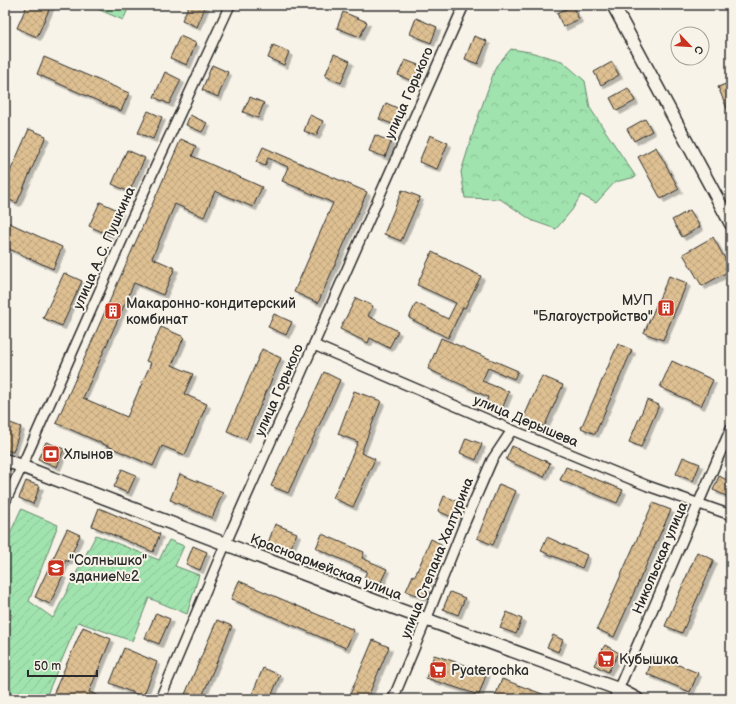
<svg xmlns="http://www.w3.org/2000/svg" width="736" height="704" viewBox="0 0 736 704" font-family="'Balsamiq Sans',sans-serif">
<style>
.forest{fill:url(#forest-crowns);stroke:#66876c}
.garden{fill:url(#garden-furrows);stroke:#66876c}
.pitch{fill:#a0e3ae;stroke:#66876c}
.building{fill:url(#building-cross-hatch);stroke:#2b2b2b;filter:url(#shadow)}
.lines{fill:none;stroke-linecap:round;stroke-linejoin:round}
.minor-casing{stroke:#2b2b2b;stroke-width:12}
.major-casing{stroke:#2b2b2b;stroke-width:15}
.minor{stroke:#f7f3e8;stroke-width:9}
.major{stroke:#f7f3e8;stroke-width:12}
.labels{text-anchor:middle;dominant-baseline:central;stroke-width:4;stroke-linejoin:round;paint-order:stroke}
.street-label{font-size:14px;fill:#2b2b2b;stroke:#f7f3e8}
.poi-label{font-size:14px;fill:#2b2b2b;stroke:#f7f3e8;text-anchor:start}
</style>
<defs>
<pattern id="forest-crowns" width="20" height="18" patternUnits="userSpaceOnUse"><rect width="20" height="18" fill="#a0e3ae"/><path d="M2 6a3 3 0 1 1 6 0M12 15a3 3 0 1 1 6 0" fill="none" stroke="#8ac396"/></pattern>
<pattern id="garden-furrows" width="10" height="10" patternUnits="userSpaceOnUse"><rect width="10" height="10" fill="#a0e3ae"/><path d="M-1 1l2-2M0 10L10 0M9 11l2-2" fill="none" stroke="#8ac396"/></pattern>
<pattern id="building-cross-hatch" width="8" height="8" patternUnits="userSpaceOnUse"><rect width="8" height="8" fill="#dec092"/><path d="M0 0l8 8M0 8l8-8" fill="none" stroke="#bfa57e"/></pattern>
<filter id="shadow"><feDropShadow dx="3.5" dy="3.5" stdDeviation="0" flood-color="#0004"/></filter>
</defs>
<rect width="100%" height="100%" fill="#f7f3e8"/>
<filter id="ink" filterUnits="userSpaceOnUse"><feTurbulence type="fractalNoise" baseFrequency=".025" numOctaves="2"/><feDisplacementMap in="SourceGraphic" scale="8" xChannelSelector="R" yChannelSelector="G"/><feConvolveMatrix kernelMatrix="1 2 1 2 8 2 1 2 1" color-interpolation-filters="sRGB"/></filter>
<g filter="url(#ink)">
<!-- forest -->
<path class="forest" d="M511 49 530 52 562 61 585 81 590 108 636 177 615 182 596 203 581 195 572 210 556 229 533 221 500 199 465 198 461 172 476 123 496 66Z"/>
<!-- garden -->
<path class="garden" d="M21 509 58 525 29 601 53 618 96 535 159 560 169 540 184 546 175 566 199 575 187 614 149 598 132 641 78 622 45 699H5V629L12 615 5 612V545Z"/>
<!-- pitch -->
<path class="pitch" d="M94 5H130L123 20 93 7Z"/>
<!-- building -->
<path class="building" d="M27 5H51L37 37 17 28Z
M189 5H206L197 27 182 20Z
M572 6 579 19 563 27 557 13Z
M343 12 367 22 360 37 337 28Z
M416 18 437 27 431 43 410 34Z
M180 36 196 43 187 65 170 58Z
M474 36 487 41 478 64 465 59Z
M273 45 289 52 284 65 268 58Z
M334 54 350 61 341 83 325 76Z
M44 57 129 93 121 111 37 74Z
M405 60 421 66 414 82 398 75Z
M612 62 619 75 601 85 594 72Z
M212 65 228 72 218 97 202 90Z
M165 72 181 80 169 104 154 97Z
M731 82V118L718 87Z
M628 88 635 101 617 111 610 98Z
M250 97 264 103 258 118 243 112Z
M386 103 402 110 395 125 379 119Z
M148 111 162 117 153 139 138 133Z
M190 115 207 123 202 132 186 125Z
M310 115 323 121 316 136 304 131Z
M645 119 652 131 634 141 627 129Z
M29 129 46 136 17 203 5 198V183Z
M375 135 391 142 385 157 369 151Z
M430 135 448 143 437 169 419 162Z
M181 139 196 146 192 156 262 187 253 207 215 191 204 217 175 204 152 258 175 268 163 295 134 283 83 398 127 417 151 363 146 361 161 327 184 337 172 365 193 374 184 394 207 404 185 455 162 446 153 466 56 423Z
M263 147 367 192 318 303 294 292 333 203 282 181 288 167 268 158 265 166 256 162Z
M656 147 679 189 661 199 638 157Z
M127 150 145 158 129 192 112 184Z
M402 190 420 197 401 241 384 234Z
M100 202 120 211 109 235 89 226Z
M690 210 700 227 682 237 672 220Z
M5 221 62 247 53 269 5 247Z
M713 237 731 270 702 286 683 254Z
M432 252 481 276 465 308 463 307 448 338 409 318 416 303 448 319 456 303 417 285Z
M64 273 82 281 62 326 43 318Z
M669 276 687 283 663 340 644 333Z
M356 298 373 306 368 316 398 331 389 348 370 338 368 343 340 329Z
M274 314 292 322 286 335 268 327Z
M441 338 518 371 514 379 488 368 482 381 509 392 502 409 486 402 488 397 428 369Z
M618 344 632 350 595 434 581 428Z
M262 349 281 358 246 439 227 431Z
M672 361 713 380 701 406 660 387Z
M324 372 340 380 288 493 271 486Z
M542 376 563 385 544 427 524 417Z
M354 391 381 401 361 453 375 459 353 507 333 498 358 442 338 434Z
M647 400 659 405 641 447 629 442Z
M5 421 21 427 13 452 5 450Z
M466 438 482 444 476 460 460 453Z
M46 442 64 449 57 467 38 459Z
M512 446 550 463 544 477 506 460Z
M683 457 700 464 693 481 676 474Z
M566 467 623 490 617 503 560 480Z
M122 469 136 475 128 493 114 487Z
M180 474 223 492 212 518 170 500Z
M719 476 731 482V498L713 490Z
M26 481 40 486 33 504 19 498Z
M499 484 516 491 493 545 477 538Z
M444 496 460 502 454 518 438 511Z
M653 503 671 510 614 637 597 629Z
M99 508 160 534 153 552 92 526Z
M275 524 297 533 289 552 268 543Z
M67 529 80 535 68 562 66 560 60 574 63 575 50 604 35 597Z
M322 534 364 552 362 558 387 569 380 584 364 578 367 571 316 548Z
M547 537 587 555 582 568 541 551Z
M431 539 441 544 426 581 429 582 423 598 406 591 413 575 415 576Z
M193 546 207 552 200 570 186 564Z
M697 552 714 560 682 633 665 626Z
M239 581 354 630 346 648 231 599Z
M450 592 465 598 458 615 443 609Z
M507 612 522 619 516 634 500 628Z
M156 613 170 619 159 644 145 638Z
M217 620 232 626 201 699H183Z
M83 627 111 639 89 692 106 699H51Z
M553 635 563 640 558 652 547 647Z
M373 640 389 647 367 699H348Z
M605 645 619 653 608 672 594 665Z
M124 648 157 662 143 697 110 683Z
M434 655 487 672 479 695 426 678Z
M654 655 698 673 690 692 647 674Z
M263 668 280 675 270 699H250Z
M502 679 553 698V699H494Z"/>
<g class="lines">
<defs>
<path id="minor" d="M314 345 512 430 648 486 731 515
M5 502 22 466 131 220 230 5
M160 699 225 545 464 5
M393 699 426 620 463 527 492 460 512 430
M614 699 731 428"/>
<path id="major" d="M613 5 731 224
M5 460 378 602 618 689 637 699"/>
</defs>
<!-- minor casing -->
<use href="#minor" class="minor-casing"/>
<!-- major casing -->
<use href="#major" class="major-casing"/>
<!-- minor -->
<use href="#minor" class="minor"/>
<!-- major -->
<use href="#major" class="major"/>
</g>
</g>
<!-- icons -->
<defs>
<symbol id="building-square" viewBox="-11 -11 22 22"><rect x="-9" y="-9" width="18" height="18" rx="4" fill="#c8321e" stroke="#f7f3e8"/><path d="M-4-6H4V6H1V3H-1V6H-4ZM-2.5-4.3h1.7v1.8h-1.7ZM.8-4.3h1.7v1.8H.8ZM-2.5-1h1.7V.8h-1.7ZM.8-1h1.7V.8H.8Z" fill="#fff"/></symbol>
<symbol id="bank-square" viewBox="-11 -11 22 22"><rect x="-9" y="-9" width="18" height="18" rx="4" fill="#c8321e" stroke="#f7f3e8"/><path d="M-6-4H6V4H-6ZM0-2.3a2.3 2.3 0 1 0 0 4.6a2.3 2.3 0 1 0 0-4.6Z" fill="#fff"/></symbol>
<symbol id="school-square" viewBox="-11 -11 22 22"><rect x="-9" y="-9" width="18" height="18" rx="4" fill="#c8321e" stroke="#f7f3e8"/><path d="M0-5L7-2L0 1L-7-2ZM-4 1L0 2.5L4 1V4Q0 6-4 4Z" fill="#fff"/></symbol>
<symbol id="supermarket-square" viewBox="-11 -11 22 22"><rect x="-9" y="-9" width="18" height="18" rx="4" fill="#c8321e" stroke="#f7f3e8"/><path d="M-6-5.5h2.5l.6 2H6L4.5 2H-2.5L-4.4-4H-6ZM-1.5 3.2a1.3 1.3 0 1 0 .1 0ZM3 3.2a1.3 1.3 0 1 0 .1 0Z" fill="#fff"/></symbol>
</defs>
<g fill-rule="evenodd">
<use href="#building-square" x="656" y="298" width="20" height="20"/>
<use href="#building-square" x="103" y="301" width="20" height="20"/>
<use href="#bank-square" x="41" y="444" width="20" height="20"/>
<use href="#school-square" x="46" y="558" width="20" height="20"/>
<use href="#supermarket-square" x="596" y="649" width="20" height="20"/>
<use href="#supermarket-square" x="428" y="660" width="20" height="20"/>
</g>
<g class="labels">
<!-- street labels -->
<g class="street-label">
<text transform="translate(409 93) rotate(-66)">улица Горького</text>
<text transform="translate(104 248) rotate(-66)">улица А. С. Пушкина</text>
<text transform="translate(279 390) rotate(-66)">улица Горького</text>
<text transform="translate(526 421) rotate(23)">улица Дерышева</text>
<text transform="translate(437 558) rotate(-68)">улица Степана Халтурина</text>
<text transform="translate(660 558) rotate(-67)">Никольская улица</text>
<text transform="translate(326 567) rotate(21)">Красноармейская улица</text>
</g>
<!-- poi labels -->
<g class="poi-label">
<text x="653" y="300" text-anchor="end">МУП<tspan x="653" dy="16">"Благоустройство"</tspan></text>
<text x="126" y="303">Макаронно-кондитерский<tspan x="126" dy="16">комбинат</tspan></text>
<text x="64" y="454">Хлынов</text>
<text x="69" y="560">"Солнышко"<tspan x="69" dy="16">здание№2</tspan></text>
<text x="619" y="659">Кубышка</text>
<text x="451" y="670">Pyaterochka</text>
</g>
</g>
<!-- margin -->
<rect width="736" height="704" fill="none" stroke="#f7f3e8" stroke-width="20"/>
<rect x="10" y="10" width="716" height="684" fill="none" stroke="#2b2b2b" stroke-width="1.5" filter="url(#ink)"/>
<!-- north arrow -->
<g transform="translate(690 46) rotate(115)"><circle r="19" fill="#f7f3e8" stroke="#a5a39c"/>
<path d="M0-3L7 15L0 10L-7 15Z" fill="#c8321e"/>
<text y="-6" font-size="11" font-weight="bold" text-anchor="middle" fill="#2b2b2b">С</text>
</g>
<!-- scale -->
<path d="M28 670v6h69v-6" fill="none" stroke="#2b2b2b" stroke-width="2"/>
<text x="34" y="670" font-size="12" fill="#2b2b2b" stroke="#f7f3e8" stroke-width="3" paint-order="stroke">50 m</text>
</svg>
